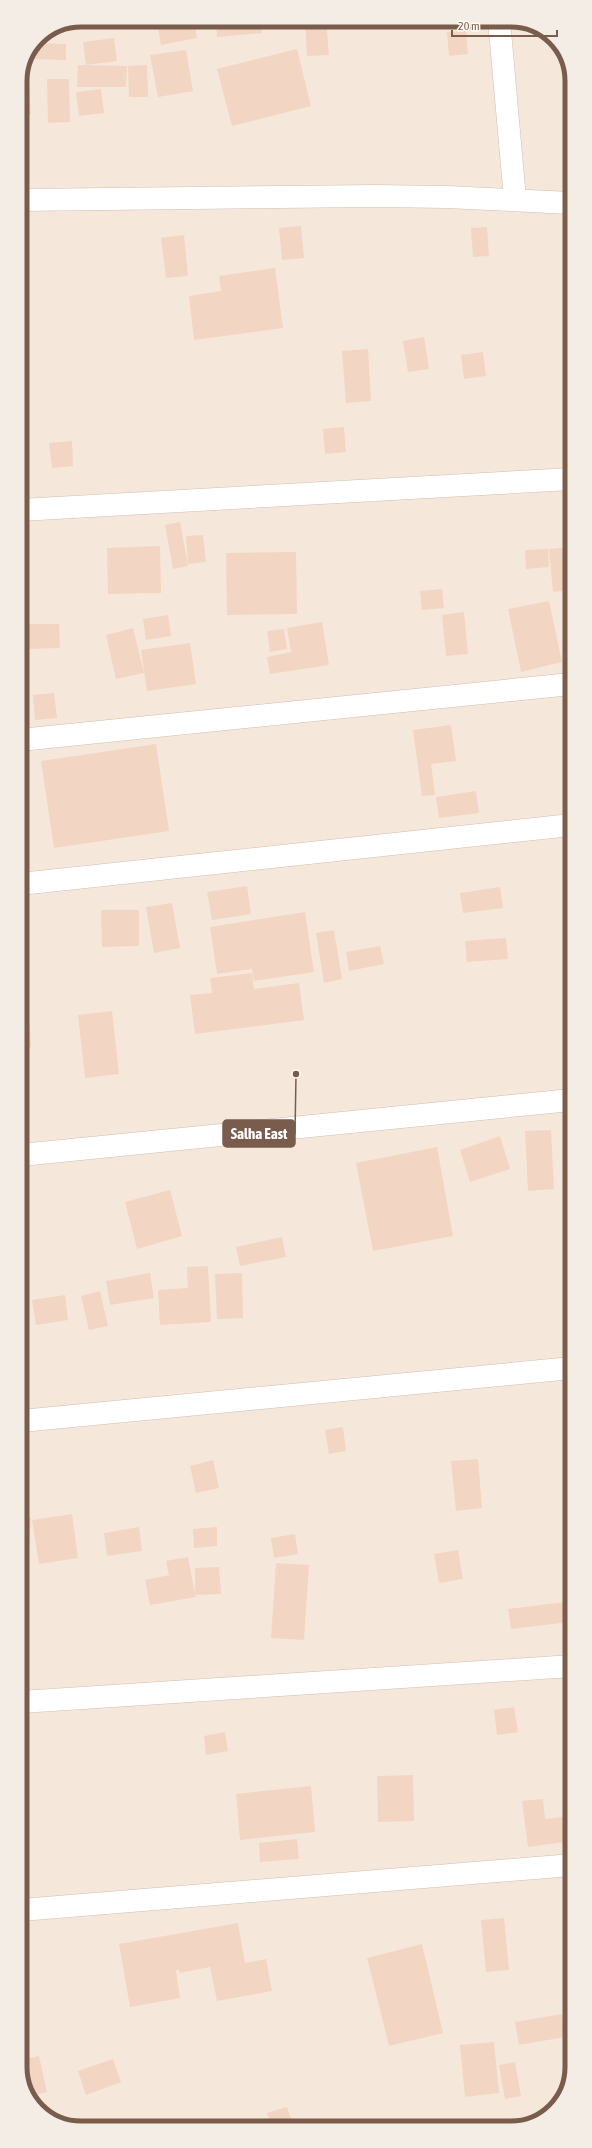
<svg xmlns="http://www.w3.org/2000/svg" width="592" height="2148" viewBox="0 0 592 2148" font-family="'Asap Condensed',sans-serif">
<style>
.residential{fill:#f5e8da}
.building{fill:#f3d5c3}
.lines{fill:none;stroke-linecap:round;stroke-linejoin:round}
.minor-casing{stroke:#d1beb0;stroke-width:23}
.minor{stroke:#fff;stroke-width:22}
.rim{fill:none;stroke:#7a5c4d;stroke-width:5}
.leader{fill:none;stroke:#7a5c4d;stroke-width:1.5}
.callout-dot{fill:#7a5c4d;stroke:#fffaf3;stroke-width:1.5}
.callout{fill:#7a5c4d;stroke:#7a5c4d;stroke-width:1.5}
.callout-label{font-size:15px;text-anchor:middle;font-weight:bold;fill:#fff}
</style>
<rect width="100%" height="100%" fill="#fdf6ec"/>
<!-- residential -->
<path class="residential" d="M81 20H519L551 35 571 69 572 2067 559 2104 523 2127 77 2128 41 2113 21 2079 20 81 38 38Z"/>
<!-- building -->
<path class="building" d="M216 20H260L262 33 217 37Z
M305 20H326L329 55 307 56Z
M194 21 197 38 161 45 158 28Z
M466 31 468 54 449 56 447 32Z
M114 38 117 61 86 65 83 42Z
M36 43 66 44V60L29 59Z
M297 49 311 106 232 126 217 69Z
M186 50 193 91 158 97 150 55Z
M78 65 127 66 126 87H77Z
M147 65 148 97H129L128 66Z
M28 70 31 114 20 115V81L24 71Z
M47 79H69L70 122 48 123Z
M101 89 104 113 79 116 76 92Z
M301 226 304 258 282 260 279 228Z
M487 227 489 256 473 257 471 228Z
M184 235 188 276 166 278 161 238Z
M275 268 283 328 194 340 189 296 221 291 219 276Z
M424 337 429 369 408 372 403 341Z
M368 349 371 401 346 403 342 351Z
M483 352 486 376 464 379 461 355Z
M344 427 346 452 325 454 323 429Z
M72 441 73 466 52 468 49 443Z
M180 522 188 566 173 569 165 525Z
M203 535 206 562 188 564 186 536Z
M160 546 161 593 108 594 107 548Z
M570 547 571 590 553 592 549 549Z
M548 549 549 567 526 569 525 550Z
M296 552 297 614 227 615 226 553Z
M442 589 444 608 422 610 420 591Z
M549 601 562 662 521 672 508 609Z
M464 612 468 654 446 656 442 615Z
M168 615 171 636 146 640 143 619Z
M322 622 329 665 270 674 267 657 291 652 287 628Z
M28 624H59L60 648 29 649Z
M133 628 144 673 116 679 106 635Z
M284 629 287 649 270 652 267 631Z
M190 643 196 684 147 691 141 650Z
M54 693 57 718 35 720 33 695Z
M451 725 456 761 431 764 435 795 422 796 413 730Z
M156 744 169 831 54 848 41 761Z
M476 791 479 813 439 818 436 797Z
M247 886 251 914 212 920 207 892Z
M500 887 503 908 463 913 460 893Z
M172 903 180 948 154 953 146 907Z
M101 910H139V946L102 947Z
M305 912 314 972 254 981 252 969 217 974 210 927Z
M334 930 342 979 324 983 316 933Z
M506 938 508 959 467 962 465 941Z
M380 946 384 964 349 971 346 952Z
M252 973 254 989 299 983 304 1020 195 1034 190 995 212 993 210 978Z
M112 1011 119 1074 85 1078 78 1015Z
M21 1023H30L31 1047 21 1048Z
M551 1130 554 1189 528 1191 525 1131Z
M500 1136 510 1169 470 1182 460 1150Z
M437 1147 453 1236 373 1251 356 1163Z
M170 1190 182 1236 137 1249 125 1202Z
M21 1229 28 1271 21 1272Z
M282 1237 286 1257 240 1266 236 1247Z
M208 1266 211 1322 160 1325 158 1290 188 1288 187 1267Z
M150 1273 154 1298 110 1305 106 1281Z
M242 1273 243 1318 217 1319 215 1274Z
M100 1291 108 1326 89 1330 81 1296Z
M65 1295 68 1320 36 1325 32 1300Z
M343 1427 346 1451 329 1454 325 1430Z
M478 1459 482 1508 456 1511 451 1461Z
M213 1460 219 1488 196 1493 190 1466Z
M72 1514 78 1558 39 1564 32 1520Z
M21 1517 31 1518 28 1564H21Z
M139 1527 142 1551 107 1556 104 1533Z
M217 1527V1546L194 1548 193 1529Z
M295 1534 298 1554 274 1558 271 1538Z
M458 1550 463 1579 439 1583 434 1554Z
M188 1557 195 1594V1568L219 1567 221 1594 195 1595 196 1597 150 1605 145 1580 169 1575 166 1561Z
M276 1563 309 1565 304 1640 271 1638Z
M566 1602 569 1622 511 1629 508 1609Z
M514 1707 518 1732 497 1735 494 1710Z
M225 1732 228 1751 206 1755 204 1736Z
M413 1775 414 1821 378 1822 377 1776Z
M311 1786 315 1832 240 1840 236 1794Z
M543 1799 545 1819 572 1816V1841L528 1847 522 1801Z
M297 1839 299 1859 260 1862 259 1843Z
M504 1918 509 1970 486 1972 481 1920Z
M238 1923 245 1963 266 1959 272 1991 217 2001 210 1967 180 1973 179 1970H176L180 1998 130 2007 119 1944Z
M422 1944 443 2033 389 2046 367 1958Z
M562 2014 565 2037 519 2045 515 2022Z
M494 2042 499 2093 465 2097 460 2045Z
M39 2056 47 2092 31 2096 21 2079V2060Z
M113 2059 121 2082 86 2095 78 2071Z
M515 2062 521 2096 505 2099 499 2065Z
M287 2107 294 2127H272L267 2113Z"/>
<g class="lines">
<defs>
<path id="minor" d="M499 20 515 199
M20 200 375 196 447 197 571 203
M20 510 571 479
M20 740 571 684
M20 884 571 825
M21 1155 571 1100
M21 1421 572 1368
M21 1702 572 1666
M21 1910 572 1865"/>
</defs>
<!-- minor casing -->
<use href="#minor" class="minor-casing"/>
<!-- minor -->
<use href="#minor" class="minor"/>
</g>
<!-- crop -->
<path d="M0 0H592V2148H0ZM81 27H511A54 54 0 0 1 565 81V2067A54 54 0 0 1 511 2121H81A54 54 0 0 1 27 2067V81A54 54 0 0 1 81 27Z" fill="#f4ede6" fill-rule="evenodd"/>
<path class="rim" d="M81 27H511A54 54 0 0 1 565 81V2067A54 54 0 0 1 511 2121H81A54 54 0 0 1 27 2067V81A54 54 0 0 1 81 27Z"/>
<!-- callouts -->
<path class="leader" d="M296 1074L295 1134"/>
<circle class="callout-dot" cx="296" cy="1074" r="4"/>
<rect class="callout" x="223" y="1120" width="72" height="27" rx="4"/>
<g class="callout-label">
<text x="259" y="1139">Salha East</text>
</g>
<!-- scale -->
<path d="M452 30v6h105v-6" fill="none" stroke="#7a5c4d" stroke-width="2"/>
<text x="458" y="30" font-size="12" fill="#7a5c4d" stroke="#fffaf3" stroke-width="3" paint-order="stroke">20 m</text>
</svg>
